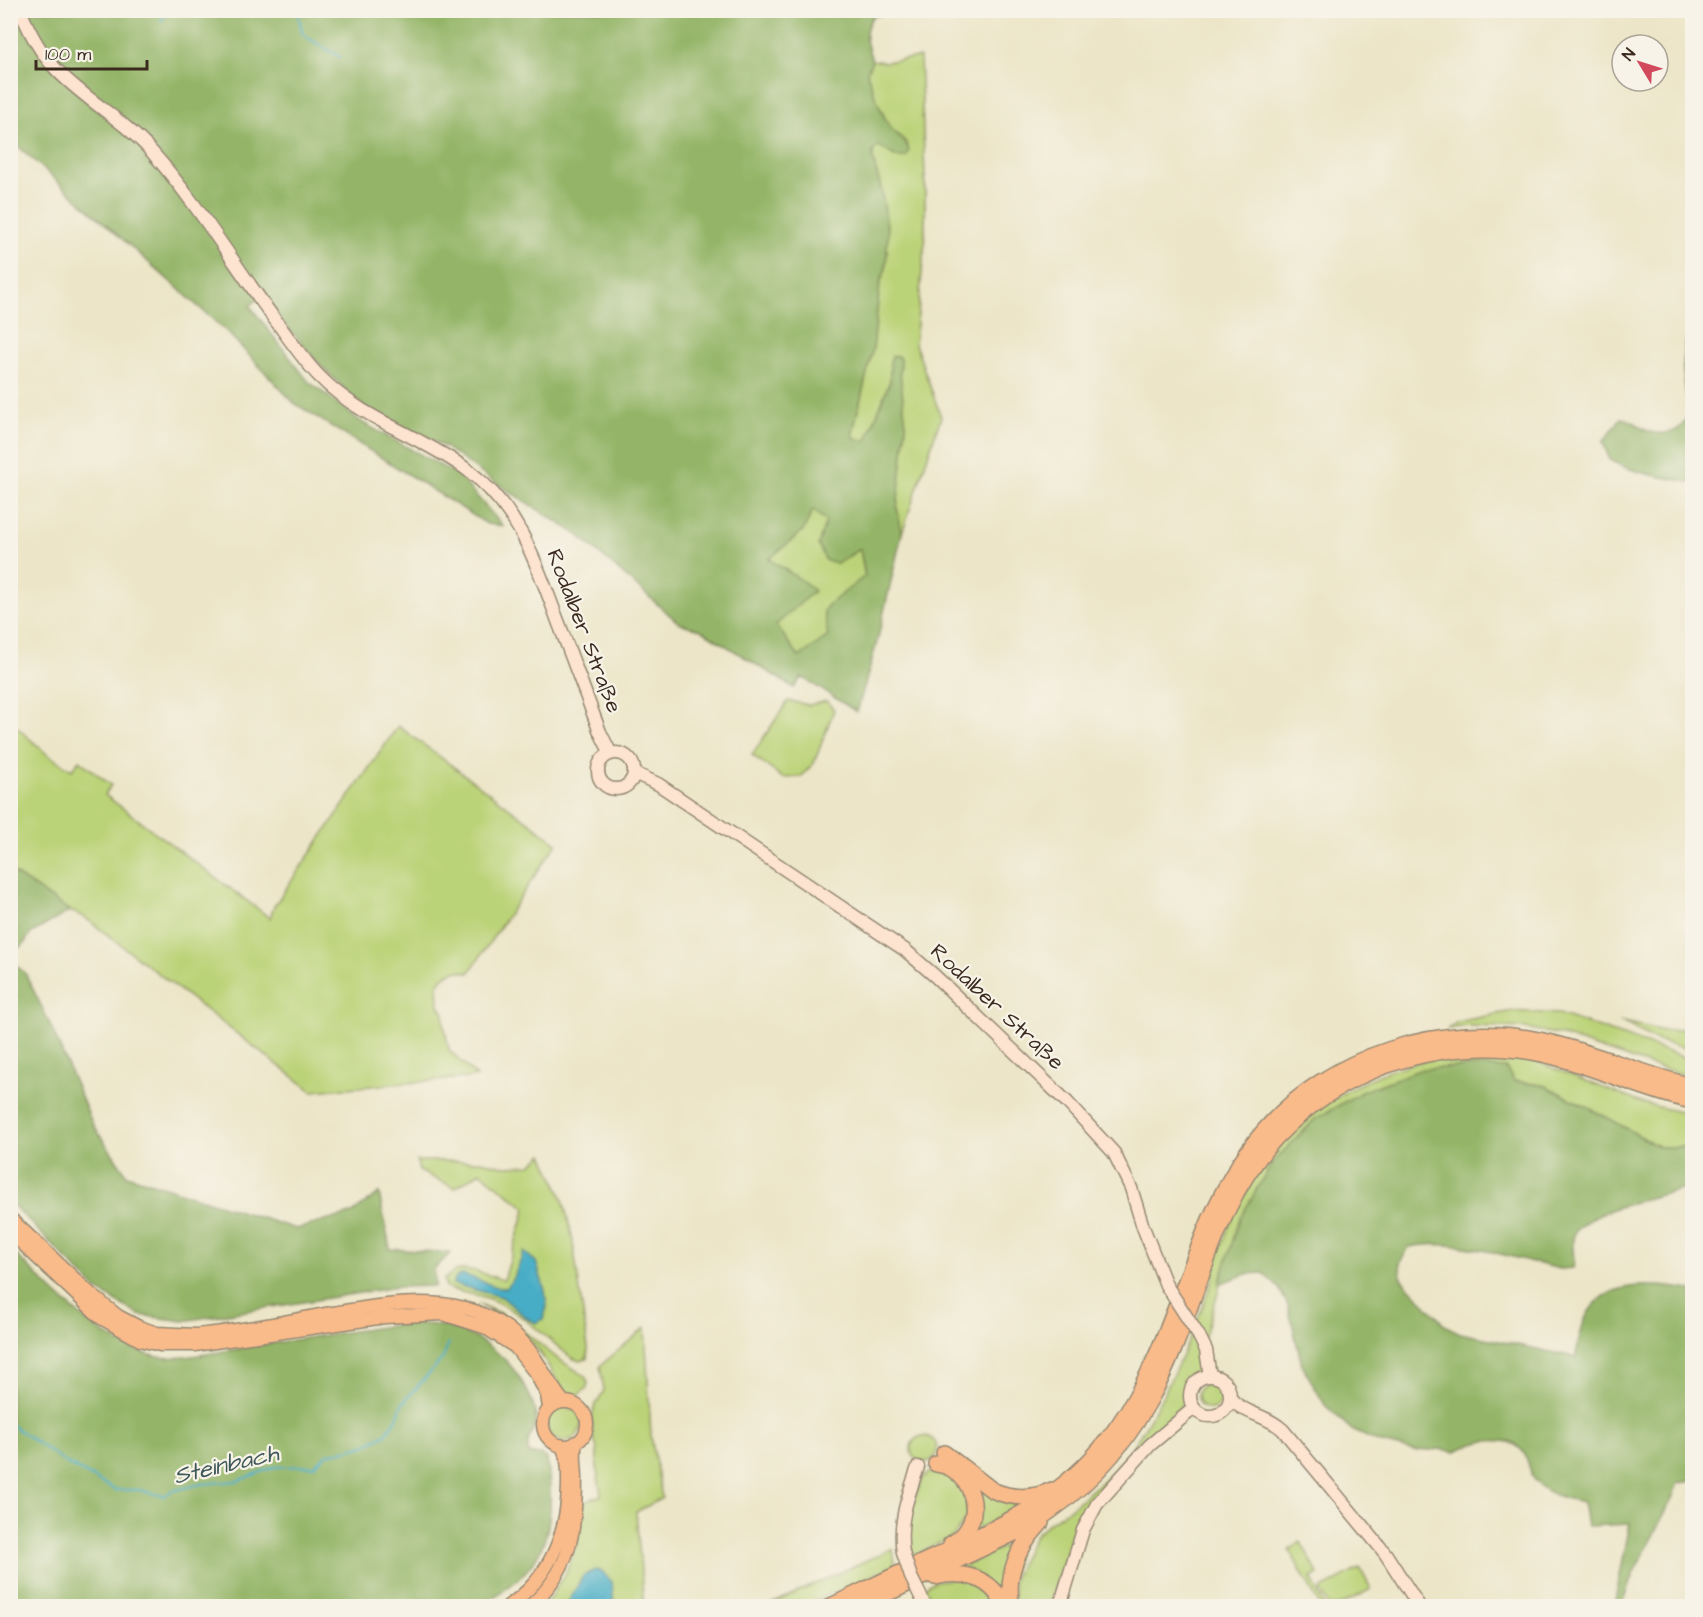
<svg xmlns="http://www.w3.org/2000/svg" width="1703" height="1617" viewBox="0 0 1703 1617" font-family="'Architects Daughter',sans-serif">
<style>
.green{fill:#bbd378;stroke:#7b7e4b;stroke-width:1.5}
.forest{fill:#94b568;stroke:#687043;stroke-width:1.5;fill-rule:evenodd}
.water{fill:#47adc6;stroke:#416c72;stroke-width:1.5}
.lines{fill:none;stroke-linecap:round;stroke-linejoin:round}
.stream{stroke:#47adc6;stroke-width:2}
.secondary-casing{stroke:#948872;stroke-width:15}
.primary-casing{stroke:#948872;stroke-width:15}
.highway-casing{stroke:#948872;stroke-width:18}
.secondary{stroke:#fde4d1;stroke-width:12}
.primary{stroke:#fabb8b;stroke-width:12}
.highway{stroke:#fabb8b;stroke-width:15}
.secondary-bridge-casing{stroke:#948872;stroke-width:15;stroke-linecap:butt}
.secondary-bridge{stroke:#fde4d1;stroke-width:12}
.labels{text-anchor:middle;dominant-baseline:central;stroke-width:4.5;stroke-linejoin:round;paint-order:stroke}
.street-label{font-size:22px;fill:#3b2a1e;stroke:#f7f3e8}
.water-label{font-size:24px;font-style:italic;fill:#3f5859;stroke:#f7f3e8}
</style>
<rect width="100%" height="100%" fill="#f7f3e8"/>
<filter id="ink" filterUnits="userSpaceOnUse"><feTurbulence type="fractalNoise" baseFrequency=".0167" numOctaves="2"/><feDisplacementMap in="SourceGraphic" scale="12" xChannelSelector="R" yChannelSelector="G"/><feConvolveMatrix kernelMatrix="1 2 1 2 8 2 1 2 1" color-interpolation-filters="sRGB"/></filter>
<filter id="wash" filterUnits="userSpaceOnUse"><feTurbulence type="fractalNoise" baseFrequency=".008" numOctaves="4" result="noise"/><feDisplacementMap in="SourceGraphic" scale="24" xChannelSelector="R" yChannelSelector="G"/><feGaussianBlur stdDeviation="1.35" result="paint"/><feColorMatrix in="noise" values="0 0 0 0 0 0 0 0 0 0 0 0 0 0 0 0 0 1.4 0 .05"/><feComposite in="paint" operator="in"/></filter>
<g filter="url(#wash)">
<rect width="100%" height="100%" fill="#ece5c7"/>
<!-- green -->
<path class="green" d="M920 57 925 177V241L915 344 941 417 902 533 897 508 906 426 900 373 901 361 898 356H892L890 381 867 440H858L852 435 873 348 880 283 886 268 888 232 881 188 873 160V151L878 146 906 142 891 129 878 104 867 73 872 60 884 62Z
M813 510 826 521 838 563 860 549 865 577 827 606 824 612 829 636 799 657 775 625 769 560Z
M788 701 809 705 827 701 834 710 814 763 801 777 783 778 752 755Z
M11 722 49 756 72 770 79 760 111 785 105 795 270 918 274 906 398 726 557 843 469 973C455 968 447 972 438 983L439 1006 444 1013C442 1025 447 1037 449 1050L477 1077 312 1091 84 917 70 911 11 871Z
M1512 1011 1559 1014 1692 1060V1077L1649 1065 1560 1035 1526 1028 1470 1026 1448 1029 1457 1022Z
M1620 1021 1663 1031 1692 1028V1050L1656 1040Z
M1475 1057H1525L1642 1103 1692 1115V1147H1659L1608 1118 1546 1086 1514 1081 1240 1218 1201 1349C1201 1356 1202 1363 1200 1369 1195 1383 1181 1382 1184 1403L1101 1488 1076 1522 1049 1606H1015C1015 1598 1012 1587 1014 1579 1015 1574 1032 1539 1035 1535 1043 1525 1058 1517 1068 1510 1092 1491 1118 1469 1135 1443 1167 1394 1191 1339 1211 1284 1215 1271 1217 1257 1222 1244 1238 1201 1263 1158 1297 1127 1332 1095 1382 1068 1429 1060 1444 1058 1460 1058 1475 1057Z
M543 1154 563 1199 572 1236 588 1348 587 1359 580 1361 572 1358C546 1338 519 1309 487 1298 474 1293 460 1294 446 1287L444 1280C461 1259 483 1275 504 1280L526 1208 480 1172 455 1188 419 1171 417 1161H481L503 1166 531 1165Z
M478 1304 502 1314 558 1359 585 1376 588 1383 586 1389 578 1395 566 1394C556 1381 550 1367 541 1354 526 1333 500 1316 478 1304Z
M645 1328 651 1436 662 1498 636 1512 644 1606H545L567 1570 577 1543 584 1502 601 1495 597 1470V1449L593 1435 592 1418 594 1408 604 1390 600 1366Z
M1197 1396a13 13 0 1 1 26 0a13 13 0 1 1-26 0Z
M547 1424a17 17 0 1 1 34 0a17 17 0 1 1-34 0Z
M911 1449a13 13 0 1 1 26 0a13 13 0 1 1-26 0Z
M938 1470 955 1477 966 1493 967 1516 954 1536 913 1556 907 1536 910 1509 923 1478 929 1473Z
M970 1480 1009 1503 1024 1505 972 1532Z
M1020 1539 1006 1602 974 1572 960 1567Z
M1301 1542 1318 1574 1311 1578 1325 1606H1320L1289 1549Z
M893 1548 895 1565 804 1606H767Z
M1360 1568 1371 1589 1339 1606H1329L1320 1590Z
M961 1578 985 1589 999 1606H935L925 1586 935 1581Z"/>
<!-- forest -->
<path class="forest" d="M11 11H892L872 17C862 33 866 43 872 60L867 73C873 91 879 109 889 126 896 136 905 137 909 151L906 157H896L879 146 873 151V160L881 188 888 232 886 268 880 283 873 348 852 435 858 440H867L890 381V362L892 356H898L901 361 900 373 906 426 897 508 902 533 877 642 857 712 802 677 794 688 701 630 679 623 577 534 497 484 445 447 362 406 322 367 261 296 250 306 308 381 363 423 458 475 503 526 487 524 294 403 227 332 11 140ZM813 510 826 521 818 545 826 561 837 563 860 549 865 576 827 606 824 612 828 636 799 657 776 625 814 591 803 581 769 559 803 531Z
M1692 328V483C1665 477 1634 474 1610 460L1603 442 1621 418C1634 418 1642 432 1655 433 1702 436 1684 396 1683 368 1682 355 1685 339 1692 328Z
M10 871 70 911 30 934 24 944 13 951 11 958 15 965 25 973 49 1022 93 1125 127 1175 296 1229 351 1214 379 1193 390 1249 451 1253 434 1269 435 1286 397 1287 183 1321 139 1315 97 1290 11 1203Z
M1476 1066 1506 1068 1514 1081 1546 1086 1608 1118 1659 1147H1692V1187C1667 1194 1583 1210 1574 1235 1570 1246 1576 1256 1573 1268L1561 1269C1517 1259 1452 1237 1409 1247L1400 1263 1401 1279 1446 1326 1460 1333 1575 1357C1579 1345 1580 1329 1586 1317 1606 1277 1656 1285 1692 1290V1481L1678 1483 1671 1501 1633 1574 1621 1606H1614L1630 1524 1587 1526 1583 1502C1567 1498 1553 1497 1540 1486 1531 1479 1530 1467 1526 1457 1515 1432 1473 1440 1455 1452L1442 1449 1414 1451 1378 1442 1352 1430 1325 1405 1302 1365 1288 1306 1279 1288 1263 1273 1246 1274 1219 1284 1240 1218 1272 1163 1315 1119 1363 1091 1422 1069Z
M10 1249C53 1290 98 1344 158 1357 177 1360 211 1353 231 1350 274 1343 317 1336 361 1330 389 1326 422 1320 451 1328 477 1335 504 1354 519 1377 526 1388 536 1406 536 1419 535 1433 524 1439 529 1453L543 1456 547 1459C558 1531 545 1574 476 1606H11Z"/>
<!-- water -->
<path class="water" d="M524 1252 536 1262 545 1291 547 1307 543 1319 536 1323 528 1319 502 1297 453 1284 455 1278 463 1274 499 1288H507L515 1275Z
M595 1570 602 1571 612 1583 614 1606H566L583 1576Z"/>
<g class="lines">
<!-- stream -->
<path class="stream" d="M297 10 303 35 340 57
M161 21 169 10
M10 1424 66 1463 115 1490H139L164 1496 172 1491 201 1484 237 1481 274 1467 314 1466 326 1455 365 1445 386 1434 397 1418 402 1404 443 1358 449 1343"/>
</g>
</g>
<g filter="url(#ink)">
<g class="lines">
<defs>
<path id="secondary" d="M20 10C29 31 39 51 54 67 82 98 123 119 152 152 199 205 236 268 279 325 292 343 305 362 320 377 362 420 422 436 469 471 520 510 536 563 558 621 572 658 586 695 600 732L611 754
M598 771a18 18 0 1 1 36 0a18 18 0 1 1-36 0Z
M634 773 658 784 905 950 935 976 1067 1102 1114 1153 1131 1188 1143 1227 1166 1285
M1199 1336 1206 1350 1210 1376
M1190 1396a20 20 0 1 1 40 0a20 20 0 1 1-40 0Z
M1230 1398C1243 1414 1268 1415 1283 1430L1385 1553 1419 1606
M903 1553C898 1522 908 1496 918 1467
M1060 1606 1083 1530 1097 1504 1150 1445 1194 1408"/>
<path id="primary" d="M10 1218 92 1295 118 1316 139 1327 157 1333 196 1335C242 1331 287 1321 332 1313 393 1303 465 1289 516 1335 537 1354 546 1381 564 1402
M10 1232 101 1318 140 1340 160 1345H195L385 1317 443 1314 484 1327 515 1347 536 1374 547 1395 549 1408
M543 1424a22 22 0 1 1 44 0a22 22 0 1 1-44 0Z
M508 1606C549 1579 567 1535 568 1486 568 1472 569 1458 561 1445
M530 1606C571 1570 576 1532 576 1479 576 1467 573 1454 576 1442"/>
<path id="highway" d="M944 1453 992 1490C1012 1499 1032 1499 1052 1490
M936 1464C967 1467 984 1506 966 1531 962 1537 956 1541 951 1544
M935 1577C962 1570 992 1577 1004 1606
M831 1606C865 1590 899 1573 934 1557 995 1529 1055 1502 1100 1449 1153 1387 1174 1308 1204 1234 1219 1197 1237 1162 1264 1131 1329 1055 1443 1020 1539 1040 1592 1051 1640 1074 1692 1086
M861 1606 1021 1530C1074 1499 1118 1457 1148 1403 1183 1342 1198 1272 1228 1209 1278 1101 1391 1040 1509 1049 1573 1054 1631 1088 1692 1101
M1012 1606C1005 1573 1018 1548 1041 1523"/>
</defs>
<!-- secondary casing -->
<use href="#secondary" class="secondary-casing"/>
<!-- primary casing -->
<use href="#primary" class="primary-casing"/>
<!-- highway casing -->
<use href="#highway" class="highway-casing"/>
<!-- secondary -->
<use href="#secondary" class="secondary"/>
<!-- primary -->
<use href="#primary" class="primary"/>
<!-- highway -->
<use href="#highway" class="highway"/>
<defs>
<path id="secondary-bridge" d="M1166 1285 1199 1336
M903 1553 911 1577 922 1599"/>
</defs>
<!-- secondary-bridge casing -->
<use href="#secondary-bridge" class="secondary-bridge-casing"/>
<!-- secondary-bridge -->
<use href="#secondary-bridge" class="secondary-bridge"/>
</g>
</g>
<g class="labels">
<!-- street labels -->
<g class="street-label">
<text transform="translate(584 631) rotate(69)">Rodalber Straße</text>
<text transform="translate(997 1007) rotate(43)">Rodalber Straße</text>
</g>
<!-- water labels -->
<g class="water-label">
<text transform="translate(226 1465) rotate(-13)">Steinbach</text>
</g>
</g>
<!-- margin -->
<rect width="1703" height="1617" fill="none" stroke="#f7f3e8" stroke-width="36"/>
<!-- north arrow -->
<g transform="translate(1640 63) rotate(308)"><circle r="28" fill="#f7f3e8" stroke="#aca397" stroke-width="1.5"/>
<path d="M0-4.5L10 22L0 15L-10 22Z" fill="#d1495b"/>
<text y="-9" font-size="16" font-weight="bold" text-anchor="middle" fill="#3b2a1e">N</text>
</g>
<!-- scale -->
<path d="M36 60v9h111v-9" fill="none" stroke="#3b2a1e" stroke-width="3"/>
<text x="45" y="60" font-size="18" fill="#3b2a1e" stroke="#f7f3e8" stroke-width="4.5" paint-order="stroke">100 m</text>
</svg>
